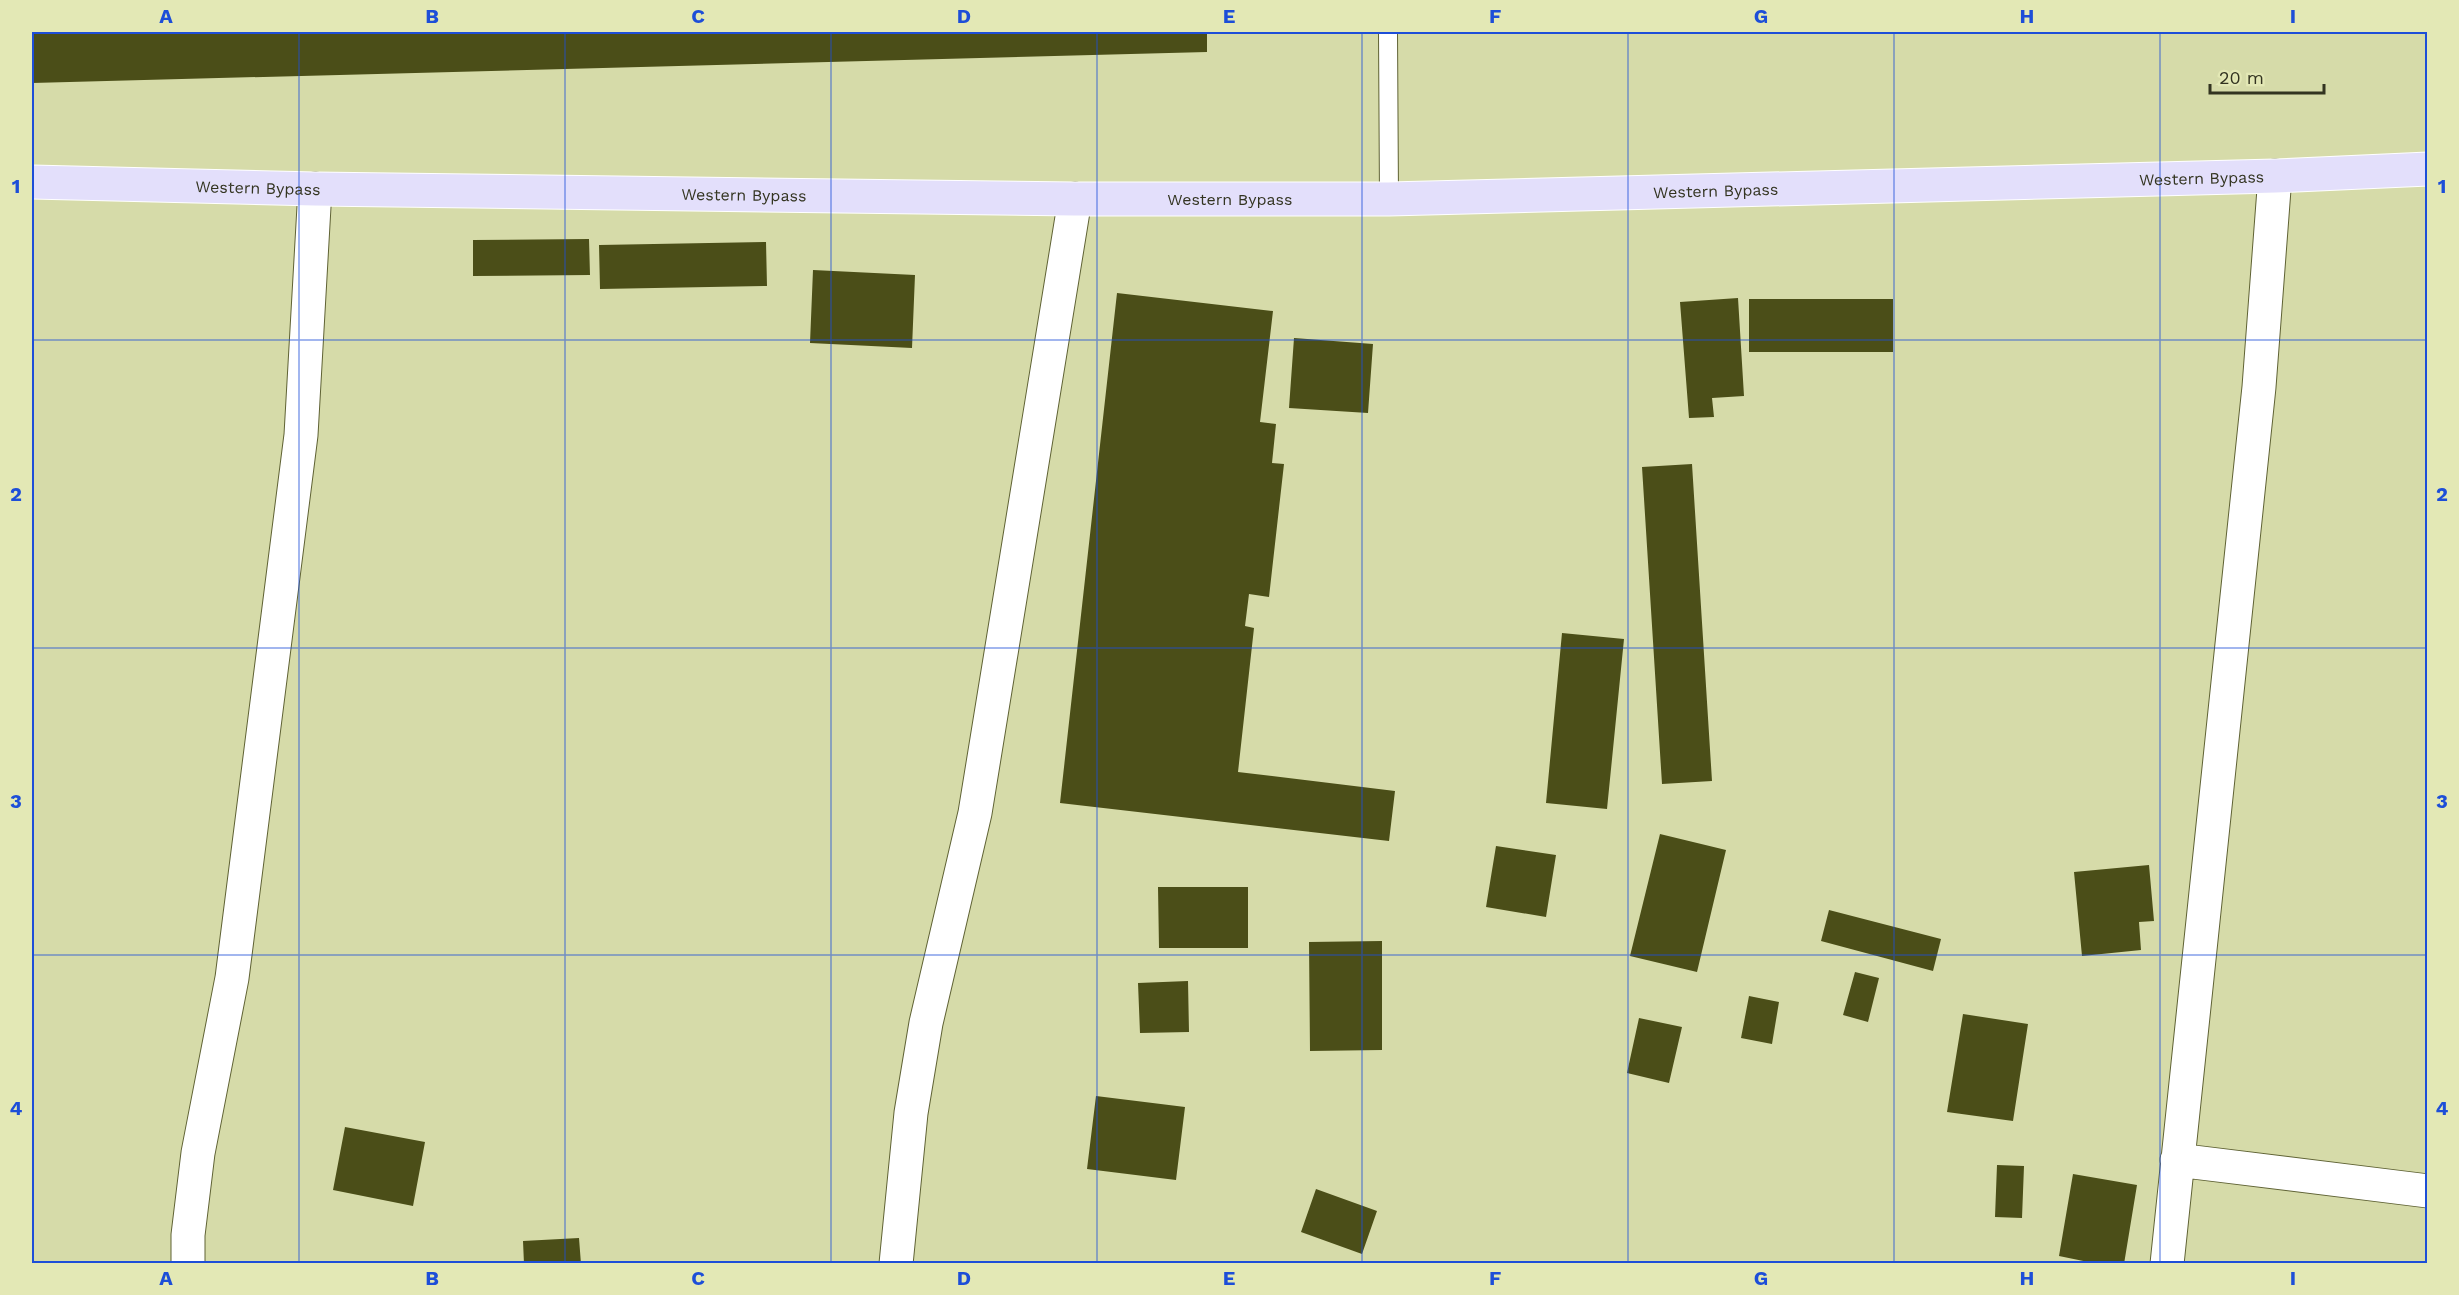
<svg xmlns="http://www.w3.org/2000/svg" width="2459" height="1295" viewBox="0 0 2459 1295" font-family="'Work Sans',sans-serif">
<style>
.building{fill:#4b4e18}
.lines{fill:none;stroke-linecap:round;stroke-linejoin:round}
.service-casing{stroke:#5f6234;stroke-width:20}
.minor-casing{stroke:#5f6234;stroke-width:35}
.primary-casing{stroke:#fff;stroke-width:35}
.service{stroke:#fff;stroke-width:18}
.minor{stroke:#fff;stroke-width:33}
.primary{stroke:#e3dffb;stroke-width:33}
.grid{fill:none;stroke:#1d4ed8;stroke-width:1.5;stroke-opacity:0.55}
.labels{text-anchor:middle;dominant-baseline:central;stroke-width:6;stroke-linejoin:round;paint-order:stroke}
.street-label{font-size:16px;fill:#333421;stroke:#e3e8b5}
.neatline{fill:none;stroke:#1d4ed8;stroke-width:2}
.grid-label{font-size:20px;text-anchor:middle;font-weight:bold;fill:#1d4ed8}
</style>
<rect width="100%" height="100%" fill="#d6dba9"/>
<!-- building -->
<path class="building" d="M32 32H1207V52L32 83Z
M589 239 590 275 473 276V240Z
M766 242 767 286 600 289 599 245Z
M813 270 915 275 912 348 810 343Z
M1117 293 1273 311 1260 422 1276 424 1272 463 1284 464 1269 597 1249 594 1245 626 1254 628 1238 772 1395 791 1389 841 1060 803Z
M1738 298 1744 396 1712 398 1714 417 1689 418 1680 302Z
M1749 299H1893V352H1749Z
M1294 338 1373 344 1368 413 1289 408Z
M1692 464 1712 781 1662 784 1642 467Z
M1562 633 1624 639 1607 809 1546 803Z
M1660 834 1726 850 1697 972 1630 956Z
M1496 846 1556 855 1546 917 1486 907Z
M2149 865 2154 921 2139 922 2141 950 2082 956 2074 872Z
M1158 887H1248V948H1159Z
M1829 910 1941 939 1933 971 1821 941Z
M1382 941V1050L1310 1051 1309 942Z
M1855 972 1879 978 1868 1022 1843 1015Z
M1188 981 1189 1032 1140 1033 1138 983Z
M1749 996 1779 1002 1772 1044 1741 1038Z
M1963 1014 2028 1024 2013 1121 1947 1112Z
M1639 1018 1682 1027 1669 1083 1627 1073Z
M1096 1096 1185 1107 1176 1180 1087 1169Z
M345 1127 425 1142 413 1206 333 1190Z
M1997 1165 2024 1166 2022 1218 1995 1217Z
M2073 1174 2137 1185 2124 1264H2098L2059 1256Z
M1316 1189 1377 1211 1362 1254 1301 1232Z
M579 1238 581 1264H524L523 1241Z"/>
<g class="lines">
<defs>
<path id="service" d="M1388 32 1389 199"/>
<path id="minor" d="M2177 1160 2428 1191
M188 1264V1235L198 1153 232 978 301 435 315 189
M896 1264 911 1113 926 1023 975 813 1075 199
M2167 1264 2259 387 2275 176"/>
<g id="primary">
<path id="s1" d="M32 182 315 189 1075 199H1389L2275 176 2428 169"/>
</g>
</defs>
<!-- service casing -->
<use href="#service" class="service-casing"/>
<!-- minor casing -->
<use href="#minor" class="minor-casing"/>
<!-- primary casing -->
<use href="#primary" class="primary-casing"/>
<!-- service -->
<use href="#service" class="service"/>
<!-- minor -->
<use href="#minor" class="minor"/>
<!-- primary -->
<use href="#primary" class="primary"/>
</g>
<!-- grid -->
<path class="grid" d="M299 32V1264M565 32V1264M831 32V1264M1097 32V1264M1362 32V1264M1628 32V1264M1894 32V1264M2160 32V1264M32 340H2428M32 648H2428M32 955H2428"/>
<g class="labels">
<!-- street labels -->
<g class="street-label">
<text stroke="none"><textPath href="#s1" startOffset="2170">Western Bypass</textPath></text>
<text stroke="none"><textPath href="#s1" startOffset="226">Western Bypass</textPath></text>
<text stroke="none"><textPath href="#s1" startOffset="1684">Western Bypass</textPath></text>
<text stroke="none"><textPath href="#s1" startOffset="712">Western Bypass</textPath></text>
<text stroke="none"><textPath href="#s1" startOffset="1198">Western Bypass</textPath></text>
</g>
</g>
<!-- border -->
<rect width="2459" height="1295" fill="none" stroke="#e3e8b5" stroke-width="66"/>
<!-- scale -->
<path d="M2210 84v9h114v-9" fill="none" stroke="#333421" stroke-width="3"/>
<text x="2219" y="84" font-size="18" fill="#333421" stroke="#e3e8b5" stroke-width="4.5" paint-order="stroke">20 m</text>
<rect x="33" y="33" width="2393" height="1229" class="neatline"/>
<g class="grid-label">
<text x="166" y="23">A</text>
<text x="432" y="23">B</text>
<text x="698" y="23">C</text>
<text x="964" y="23">D</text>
<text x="1229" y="23">E</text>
<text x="1495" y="23">F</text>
<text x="1761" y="23">G</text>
<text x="2027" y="23">H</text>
<text x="2293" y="23">I</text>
<text x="16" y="193">1</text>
<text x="2442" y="193">1</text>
<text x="16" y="501">2</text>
<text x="2442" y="501">2</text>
<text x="16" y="808">3</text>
<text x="2442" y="808">3</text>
<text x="16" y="1115">4</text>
<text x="2442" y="1115">4</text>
<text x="166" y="1285">A</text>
<text x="432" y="1285">B</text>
<text x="698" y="1285">C</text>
<text x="964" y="1285">D</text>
<text x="1229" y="1285">E</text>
<text x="1495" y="1285">F</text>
<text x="1761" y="1285">G</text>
<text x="2027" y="1285">H</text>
<text x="2293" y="1285">I</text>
</g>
</svg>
